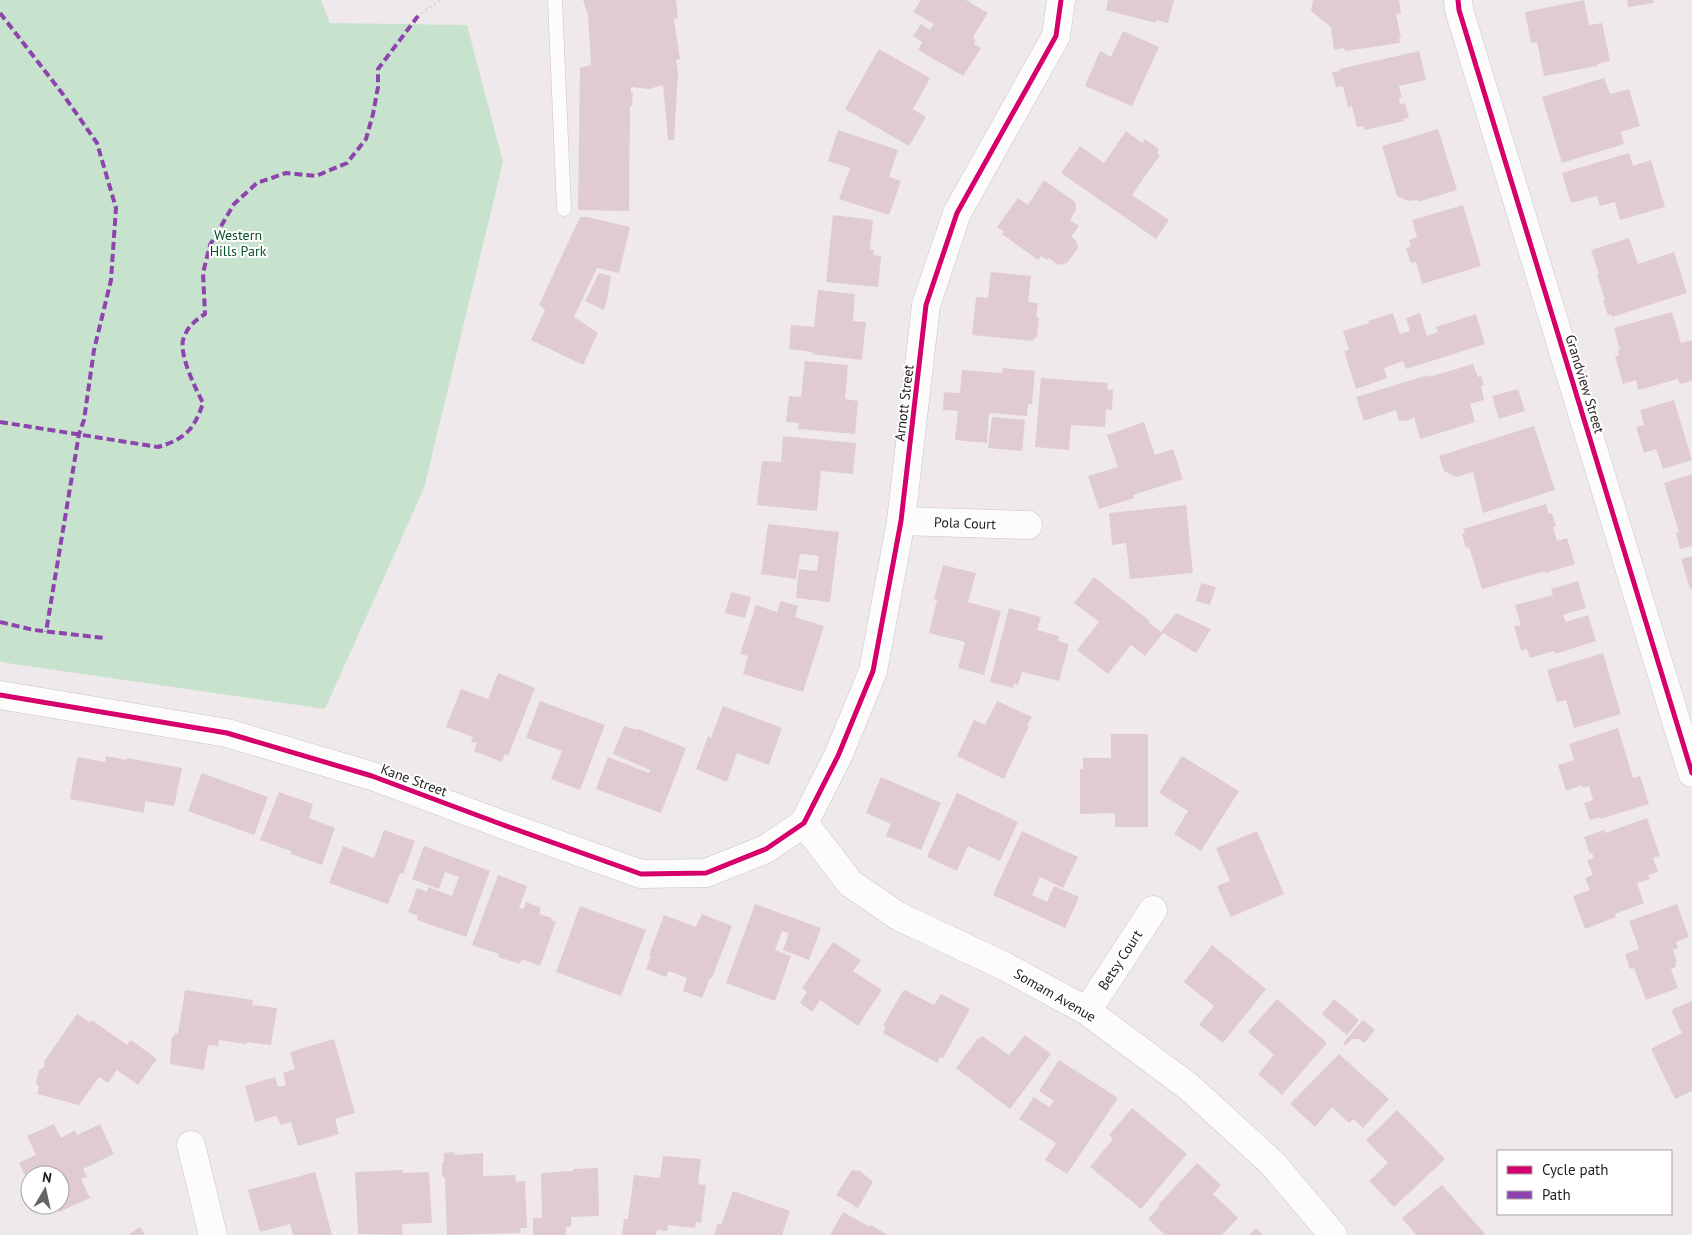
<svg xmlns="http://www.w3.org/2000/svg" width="1692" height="1235" viewBox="0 0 1692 1235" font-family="'PT Sans',sans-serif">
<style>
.green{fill:#c7e3ce}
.building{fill:#e0cbd5}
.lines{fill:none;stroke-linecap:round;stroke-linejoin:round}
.lane-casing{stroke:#c9c5c7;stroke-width:15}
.street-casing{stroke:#c9c5c7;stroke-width:29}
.path{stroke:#cac8c9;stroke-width:3;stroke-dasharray:1 4;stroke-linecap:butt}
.lane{stroke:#fdfcfc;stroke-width:14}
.street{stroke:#fdfcfc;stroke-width:28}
.quiet{stroke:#8e44ad;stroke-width:4;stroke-dasharray:8 4;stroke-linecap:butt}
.cycleway-casing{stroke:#fff;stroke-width:8}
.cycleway{stroke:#d6006c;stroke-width:5}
.labels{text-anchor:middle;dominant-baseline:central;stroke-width:4;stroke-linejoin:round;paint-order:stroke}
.park-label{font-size:14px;fill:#064e27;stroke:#fff}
.street-label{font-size:14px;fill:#201d1e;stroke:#fff}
</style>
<rect width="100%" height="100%" fill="#efe9ec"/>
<!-- green -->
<path class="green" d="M0 0H321L330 23 467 25 503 162 424 488 325 709 0 662Z"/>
<!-- building -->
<path class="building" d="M583 0H676L678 18 674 19 680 59 676 60 678 73 674 140H668L663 85 649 89 631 87V93H633L632 106H630L629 211 578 210 580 68 591 65 588 15Z
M921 0H966L988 13 973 37 976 40 974 44 981 48 963 76 918 50 922 42 913 36 921 24 930 30 934 24 913 12Z
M1108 0H1174L1168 23 1156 20V23L1106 10Z
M1313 0H1399L1401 13 1396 14 1401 38H1399L1400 43 1345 51 1344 48 1334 50 1331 27 1311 11Z
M1584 0 1589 25 1602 23 1610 61 1597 64V66L1544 76 1537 42 1531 43 1525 12Z
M1627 0H1653L1654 3 1628 7Z
M1123 31 1159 47 1132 106 1085 86 1100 51 1111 57Z
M879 49 930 78 913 109 926 117 909 146 845 109Z
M1419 51 1426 80 1399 86 1402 98H1399L1400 104 1405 103 1409 118 1403 119 1404 121 1365 130 1364 126 1357 127 1352 106 1348 107 1343 86 1336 87 1332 72 1340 71 1339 69Z
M1604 78 1610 94 1629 89 1640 126 1621 132 1624 144 1562 163 1542 97Z
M1438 129 1457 190 1418 202V200L1408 201 1397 196 1382 146Z
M838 130 898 150 889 177 901 181 889 215 839 199 850 168 828 161Z
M1126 131 1142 143 1145 139 1159 149 1157 153 1160 155 1132 195 1169 220 1156 239 1061 173 1080 146 1104 163Z
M1629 153 1633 166 1651 160 1665 207 1620 220 1615 202 1600 206 1597 196 1571 203 1562 173Z
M1044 180 1075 202 1076 210 1070 220 1079 226 1071 237 1076 240 1078 248 1067 263 1058 265 1049 258 1047 260 1041 256 1038 260 1002 234 1004 232 997 227 1018 198 1028 205Z
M1463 205 1481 266 1422 284 1416 262 1411 263 1406 248 1411 247 1409 240 1417 237 1412 220Z
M833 215 873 220 870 249 874 250 873 255 881 256 878 287 826 282Z
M580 217H587L630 227 619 273 597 268 574 317 598 333 583 365 531 340 545 310 539 305Z
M1629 238 1638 264 1674 252 1687 293 1612 317 1611 314 1608 315 1603 301 1605 300 1597 275 1599 274 1591 250Z
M991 272 1031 276 1028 302 1038 303 1036 317 1039 318 1037 338H1034V341L972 335 976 297 988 298Z
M599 273 611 276 608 295 604 310 585 301Z
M818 290 855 294 853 321 866 322 862 360 812 354V352L789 349 791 325 814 327Z
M1672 312 1681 343 1692 340V381L1680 384 1678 379 1638 390 1636 380 1623 384 1615 356H1619L1618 350H1620L1614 328Z
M1393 313 1400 334 1410 331 1406 318 1420 313 1427 336 1438 332 1436 327 1476 314 1485 344 1406 369 1403 361 1384 368 1387 378 1356 389 1344 351 1349 350 1343 331 1369 323 1368 321Z
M805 361 848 365 845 399 858 401 855 434 798 429 799 423 786 422 789 396 801 397Z
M1473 364 1478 377 1481 376 1484 385 1481 386 1484 400 1470 404 1475 422 1420 439 1414 417 1412 419 1406 421 1402 420 1399 421 1396 410 1364 421 1356 397 1428 375 1429 377Z
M1003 368 1035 371 1032 404H1028L1027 416 989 413 987 443 955 440 958 411 943 410 944 392 960 393 962 370 1002 373Z
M1041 378 1108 383 1107 389 1113 390 1112 410 1106 409 1105 427 1071 425 1069 450 1035 447Z
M1518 389 1525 411 1499 419 1492 396Z
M1674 400 1692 460 1663 469 1656 449 1644 453 1636 427 1644 425 1640 410Z
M992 417 1025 420 1022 451 988 448Z
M1144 422 1155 455 1173 449 1183 479 1133 495 1134 498 1099 509 1088 476 1118 467 1107 435Z
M1534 426 1555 490 1483 513 1473 472 1456 477 1444 471 1439 456Z
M783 436 856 443 853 474 821 471 817 511 757 505 762 461 781 462Z
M1692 474V546L1680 549 1676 533 1679 532 1664 483Z
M1546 504 1549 514 1552 513 1556 526 1553 527 1557 541 1567 538 1575 564 1545 573V571L1482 589 1469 547 1466 548 1462 534 1465 533 1463 529Z
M1186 505 1193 573 1130 579 1126 543 1112 545 1109 513Z
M768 524 839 532 830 602 796 598 799 569 817 571 819 556 800 554 796 579 761 574Z
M1692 556V588L1690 589 1681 559Z
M943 565 976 573 968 602 1001 611 984 675 958 668 965 642 929 633 937 600 934 599Z
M1094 577 1150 621 1148 622 1161 632 1176 613 1211 629 1196 653 1163 633 1145 656 1131 645 1108 674 1077 650 1099 622 1074 603Z
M1578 581 1586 608 1563 615 1566 622 1588 615 1596 641 1555 654 1554 651 1530 658 1527 649 1521 651 1514 626 1521 625 1515 605 1553 595 1551 589Z
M1201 583 1216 587 1210 605 1196 601Z
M731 592 751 597 745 618 725 613Z
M781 601 798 606 795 617 824 626 803 692 743 674 748 656 740 654 756 605 777 612Z
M1009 608 1041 617 1037 630 1059 636 1058 641 1069 644 1059 681 1022 672 1018 685 1014 684 1013 688 990 682Z
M1603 653 1621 714 1574 728 1566 700 1557 702 1547 670Z
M498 673 535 688 508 756 505 754 502 762 474 751 477 743 471 742 473 737 446 727 461 689 488 699Z
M540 701 605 725 580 790 551 779 562 751 526 738Z
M997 701 1032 717 1027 725 1029 726 1004 779 957 756 974 720 985 725Z
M723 706 782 728 769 765 737 753 727 782 696 769 708 736 711 738Z
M624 726 637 730 638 729 686 748 661 813 596 789 608 757 649 773 650 770 613 754Z
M1618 728 1633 778 1640 776 1649 804 1600 819 1599 817 1590 820 1584 803 1593 800 1589 786 1583 788 1582 785 1566 791 1558 765 1574 760 1569 744Z
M1111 734H1148V827H1115V813L1080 814V769H1083V758H1111Z
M106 756 127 760V758L182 768 174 806 145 801 144 813 70 799 77 757 105 762Z
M1182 756 1239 791 1201 851 1174 834 1188 811 1159 793Z
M202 773 268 797 254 835 188 811Z
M881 777 941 803 921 850 886 836 891 824 866 813Z
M279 792 313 804 309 818 335 828 322 865 291 854V851L260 840Z
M957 793 1018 822 1000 861 968 846 957 871 927 857Z
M1647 818 1660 856 1653 858 1658 872 1648 875 1650 879 1637 883 1644 903 1615 914 1616 917 1585 929 1573 896 1590 890 1585 878 1593 875 1587 860 1594 858 1592 853 1590 854 1584 837 1604 830 1605 833Z
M384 830 415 841 403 874 400 873 388 904 329 883 343 846 374 858Z
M1022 831 1078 857 1063 888 1040 877 1032 895 1047 902 1054 886 1079 897 1065 928 993 895Z
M1257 831 1284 894 1231 917 1217 886 1230 881 1216 848Z
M424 846 490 871 466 937 417 920 418 916 408 912 417 888 427 892 428 887 452 896 459 877 445 872 439 889 412 879Z
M498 875 527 886 519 908 524 909 526 902 541 908 539 914 552 918 551 920 556 922 540 966 522 959 520 964 498 957 499 954 472 945Z
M755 904 821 928 809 960 783 950 789 933 782 931 775 950 791 956 775 1001 726 983Z
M1677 904 1689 937 1676 942 1678 948 1673 950 1677 961 1675 962 1676 967 1671 969 1678 988 1646 1000 1634 968 1630 969 1625 954 1639 949 1629 921Z
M580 906 646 930 621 996 556 972Z
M702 914 732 926 712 978H710L702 998 683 991 687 978 669 971 666 977 646 969 651 956 649 955 664 915 696 927Z
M833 942 861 960 853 971 882 990 858 1026 820 1000 812 1012 800 1003 807 992 802 988Z
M1212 945 1266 989 1223 1043 1199 1025 1214 1006 1184 982Z
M185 990 253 1000 252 1005 277 1008 271 1045 247 1042 246 1044 219 1040 218 1046 208 1045 204 1070 170 1064 172 1036 174 1037 175 1033 178 1034Z
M905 990 934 1005 941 994 970 1009 943 1058 940 1057 937 1063 883 1033 886 1027 883 1026 902 992Z
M1277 999 1327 1043 1282 1095 1258 1074 1274 1055 1248 1032Z
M1334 999 1359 1020 1347 1035 1322 1014Z
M1692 1001V1091L1675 1099 1651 1049 1682 1033 1671 1010Z
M77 1014 90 1022 92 1020 127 1045 131 1040 157 1059 138 1085 117 1070 108 1083 99 1077 79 1105 37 1094 39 1087 36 1083 39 1070 44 1067 45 1063H43Z
M1363 1020 1375 1030 1364 1043 1359 1039H1352L1345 1046 1343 1043Z
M1025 1035 1051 1054 1010 1109 956 1068 979 1037 980 1039 982 1036 1009 1055Z
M334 1039 355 1113 335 1119 339 1134 298 1146 291 1122 281 1125 276 1116 255 1122 245 1086 275 1077 278 1087 286 1085 283 1073 295 1069 290 1052Z
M1339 1054 1389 1099 1363 1128 1353 1119 1349 1123 1332 1107 1315 1127 1290 1104Z
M1059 1060 1118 1098 1067 1174 1045 1160 1056 1143 1019 1119 1034 1097 1049 1107 1054 1101 1039 1091Z
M1132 1108 1187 1154 1141 1209 1090 1167 1113 1139 1109 1135Z
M1397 1110 1445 1159 1394 1207 1369 1181 1388 1163 1366 1140Z
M54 1124 61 1138 75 1130 77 1135 100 1124 114 1154 83 1169 87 1177 81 1179 90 1198 59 1212 56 1205H60V1175H30V1185L19 1163 36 1155 27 1136Z
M454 1152V1155L483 1153V1176L515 1175 516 1182 525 1181 527 1228H520L521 1233 447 1235 445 1181H446L442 1174V1163L444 1161V1153Z
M663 1156 701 1159 698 1184 706 1185 701 1223 696 1222 695 1228 668 1225 667 1231 657 1230 656 1235H622L624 1219H628L634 1175 660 1178Z
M1197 1163 1221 1185 1213 1194 1238 1218 1222 1235H1165L1148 1219 1160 1206 1158 1205Z
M598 1168 599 1216 571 1217V1227H566V1235H533V1218H542L541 1173 573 1171V1169Z
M403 1170V1173L429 1172 432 1223 402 1224 403 1235 358 1234 355 1172Z
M852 1170 860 1171 873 1182 858 1208 836 1195Z
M315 1172 332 1235H293L290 1224 260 1232 248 1190Z
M1442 1185 1485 1234 1483 1235H1416L1402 1218Z
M733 1191 790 1211 782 1235H714L718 1223 721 1225Z
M843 1212 870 1227 871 1225 888 1235H830Z
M140 1227 145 1235H128Z
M1256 1228 1263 1235H1249Z"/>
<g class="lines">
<defs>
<path id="lane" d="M555 0 564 209"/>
<path id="street" d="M1458 0 1459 10 1692 773
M901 521 1028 525
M0 695 227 733 372 776 498 823 641 874 706 873 766 849 804 823 838 756 873 671 901 521 926 305 957 213 1056 36 1061 0
M804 823 850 883 898 916 1004 966 1087 1011 1189 1087 1273 1164 1333 1235
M1087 1011 1153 910
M191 1145 213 1235"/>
</defs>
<!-- lane casing -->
<use href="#lane" class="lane-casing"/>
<!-- street casing -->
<use href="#street" class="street-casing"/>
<!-- path -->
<path class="path" d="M418 16 440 0"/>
<!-- lane -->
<use href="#lane" class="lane"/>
<!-- street -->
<use href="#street" class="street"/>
<!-- quiet -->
<path class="quiet" d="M0 13 62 93 97 143 116 208 111 280 94 350 84 420 79 434 46 632
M0 422 158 447C185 439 194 430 203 403 196 389 177 352 184 337 188 326 196 320 205 314L203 273 210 245 234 204 257 183 286 173 316 176 347 163 366 139 373 114 378 87V69L418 16
M0 622 34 630 104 638"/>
<defs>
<path id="cycleway" d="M1458 0 1459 10 1692 773
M0 695 227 733 372 776 498 823 641 874 706 873 766 849 804 823 838 756 873 671 901 521 926 305 957 213 1056 36 1061 0"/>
</defs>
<!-- cycleway casing -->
<use href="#cycleway" class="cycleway-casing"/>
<!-- cycleway -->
<use href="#cycleway" class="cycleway"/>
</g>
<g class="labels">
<!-- park labels -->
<g class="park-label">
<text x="238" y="235">Western<tspan x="238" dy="16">Hills Park</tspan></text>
</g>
<!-- street labels -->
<g class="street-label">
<text transform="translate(1585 384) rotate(73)">Grandview Street</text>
<text transform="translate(904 403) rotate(-83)">Arnott Street</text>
<text transform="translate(965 523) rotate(2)">Pola Court</text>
<text transform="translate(414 780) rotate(20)">Kane Street</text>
<text transform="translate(1120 960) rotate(-57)">Betsy Court</text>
<text transform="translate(1055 995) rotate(30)">Somam Avenue</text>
</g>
</g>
<!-- legend -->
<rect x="1497" y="1150" width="175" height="65" fill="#ffffff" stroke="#a6a5a5"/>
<rect x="1507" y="1166" width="25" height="8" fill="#d6006c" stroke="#a6a5a5"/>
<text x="1542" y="1175" font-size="15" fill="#201d1e">Cycle path</text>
<rect x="1507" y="1191" width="25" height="8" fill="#8e44ad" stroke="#a6a5a5"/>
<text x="1542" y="1200" font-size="15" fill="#201d1e">Path</text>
<!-- north arrow -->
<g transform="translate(45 1190) rotate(9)"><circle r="24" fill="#ffffff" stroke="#a6a5a5"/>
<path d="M0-4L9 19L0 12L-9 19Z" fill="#686466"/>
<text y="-8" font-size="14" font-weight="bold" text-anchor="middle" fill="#201d1e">N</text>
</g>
</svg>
